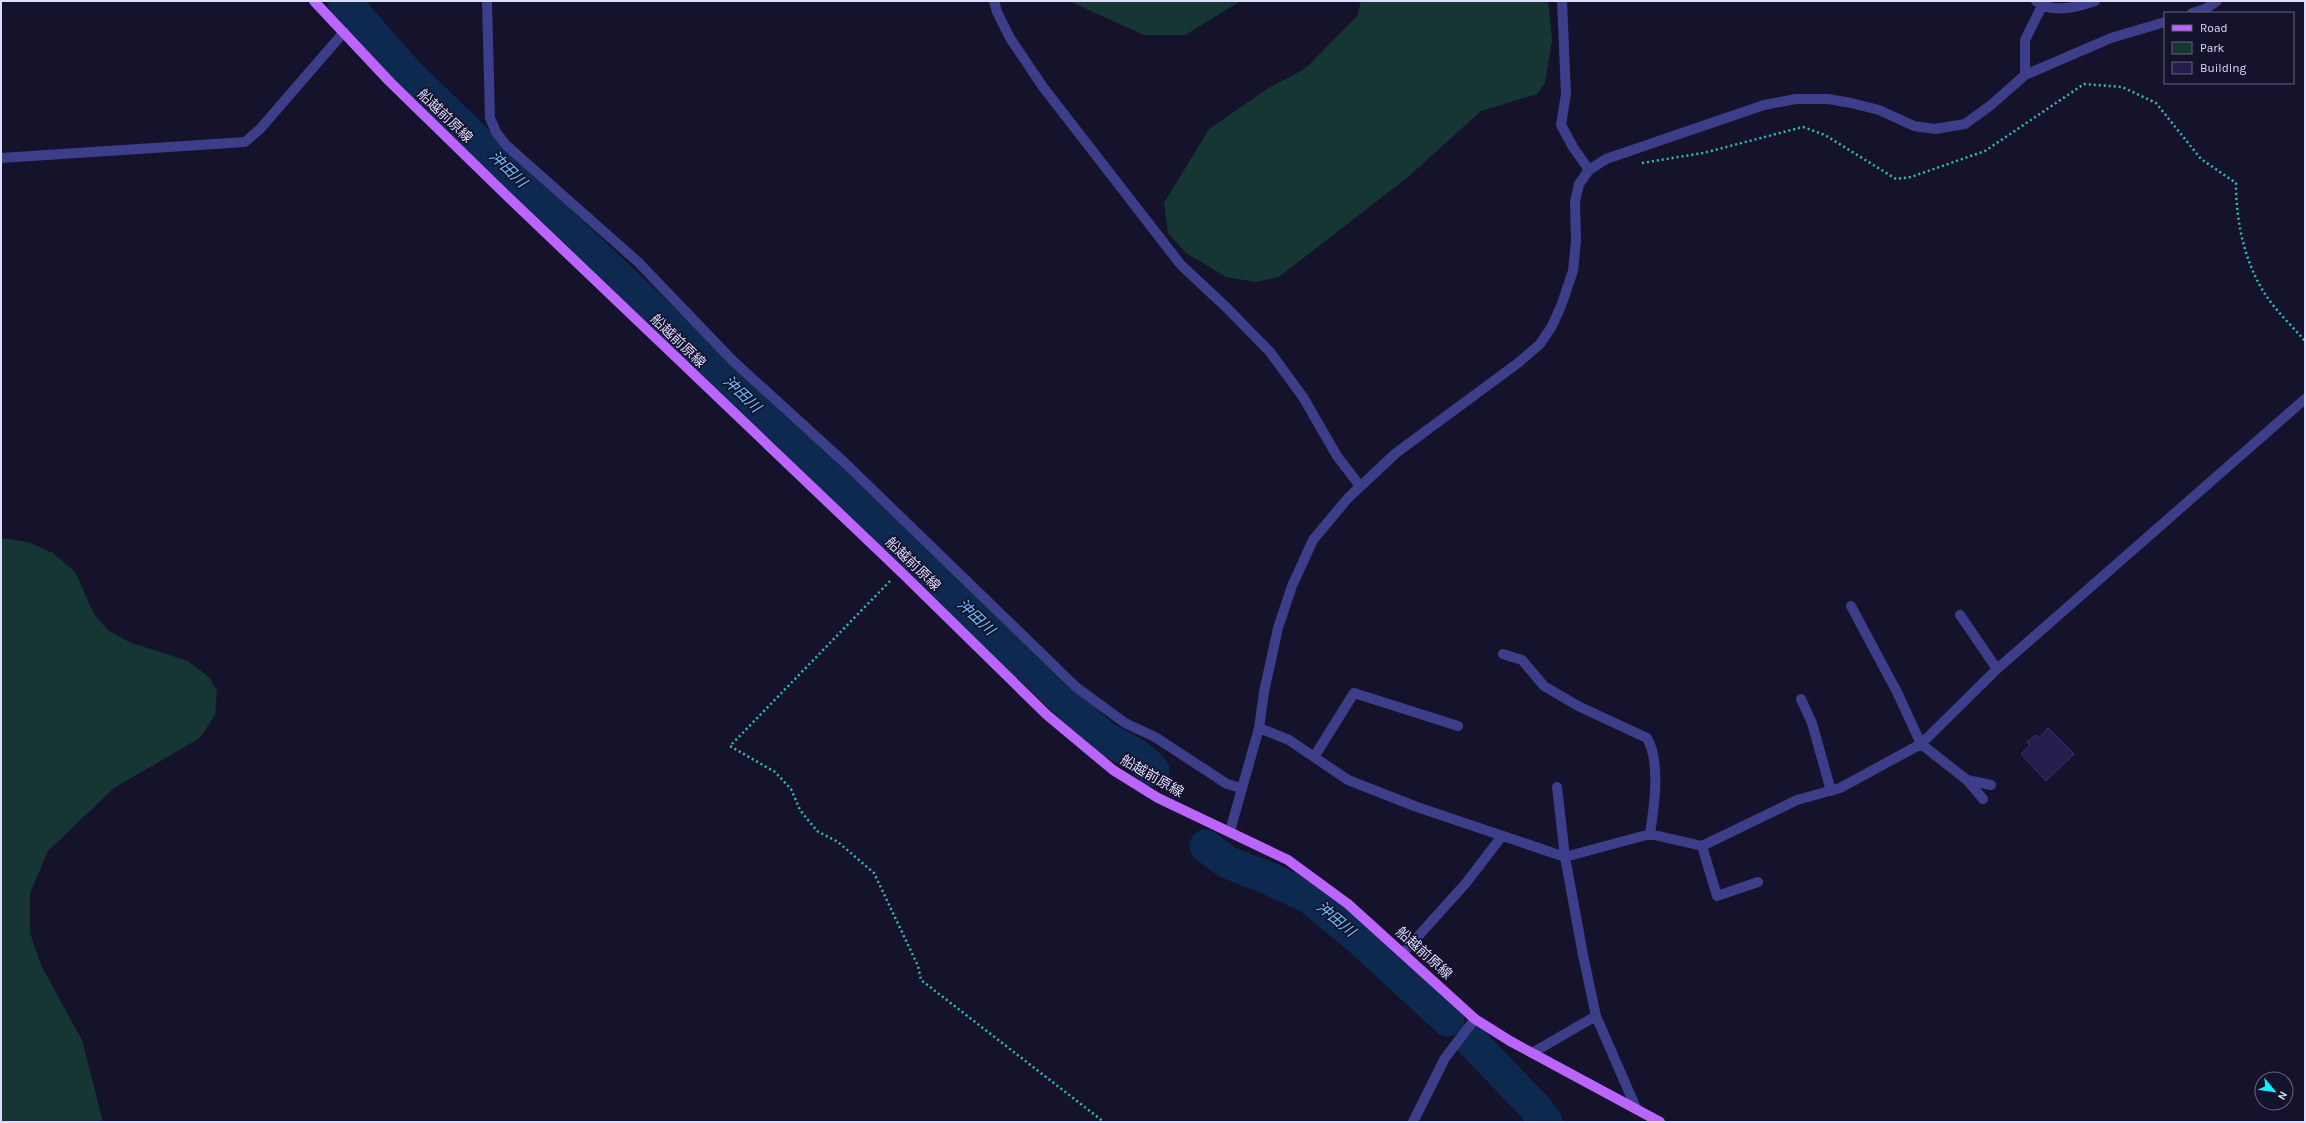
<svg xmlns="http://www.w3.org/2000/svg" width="2306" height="1123" viewBox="0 0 2306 1123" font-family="Karla,'Noto Sans JP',sans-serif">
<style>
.green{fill:#153633}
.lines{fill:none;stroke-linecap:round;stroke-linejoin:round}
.river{stroke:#0e294f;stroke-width:33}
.building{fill:#251e4d;stroke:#3b3079}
.path{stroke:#32beae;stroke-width:2.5;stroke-dasharray:2 3;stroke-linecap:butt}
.minor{stroke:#3d3e8a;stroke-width:10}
.major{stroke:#bc65fe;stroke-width:10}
.labels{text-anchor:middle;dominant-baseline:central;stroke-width:3.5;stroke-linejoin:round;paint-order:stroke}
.street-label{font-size:14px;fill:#dfddff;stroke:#15122c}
.water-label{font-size:15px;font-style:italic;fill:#6cc2fe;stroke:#15122c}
</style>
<rect width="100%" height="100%" fill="#15122c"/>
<!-- green -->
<path class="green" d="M1069 1H1241L1185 35H1144Z
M1361 1H1548L1552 40 1545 83 1537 94 1481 111 1408 177 1279 277 1256 282 1226 277 1186 253 1168 233 1164 203 1209 129 1267 89 1306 68 1357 16Z
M1 538 28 542 53 553 75 572 94 614 108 630 129 642 188 661 209 677 217 691 215 715 200 738 114 788 48 851 30 893V933L41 965 82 1040 103 1122H1Z"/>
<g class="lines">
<!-- river -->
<path class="river" d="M344 1 407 73 554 216 1104 738C1123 747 1139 755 1153 770
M1206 846 1227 862 1270 879 1309 897 1360 939 1448 1020
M1473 1043 1534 1106 1546 1122"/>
</g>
<!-- building -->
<path class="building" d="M2048 728 2074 754 2046 781 2021 754 2030 745 2027 742 2036 735 2039 738Z"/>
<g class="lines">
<!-- path -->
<path class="path" d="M1642 163 1703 153 1803 127 1825 135 1896 179 1911 177 1985 151 2084 84 2122 87 2156 103 2201 159 2236 183C2236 221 2244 261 2265 294 2276 311 2292 326 2305 341
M890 581 730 746 775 772 791 789 800 810 817 831 838 842 874 873 918 966 921 980 1104 1122"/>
<!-- minor -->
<path class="minor" d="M487 1 490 118 496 132 506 145 638 262 732 360 845 463 1076 687 1125 723 1155 737 1227 784 1241 788
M994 1 997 12 1010 38 1043 87 1181 265 1226 307 1270 352 1303 397 1337 456 1360 486
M1562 1 1566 94 1561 125 1573 147 1589 170
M2036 1C2050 14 2078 7 2095 1
M2192 13 2205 9 2217 1
M2025 75V40L2042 6 2047 1
M1 158 245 142 260 129 344 32
M1851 606 1897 692 1921 744 1967 780 1983 799
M1960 615 1997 669
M1503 654 1522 660 1544 686 1578 706 1647 738C1661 762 1654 808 1650 834
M1801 699 1812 723 1831 791
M1259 728 1289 740 1348 780 1417 807 1565 857 1650 834 1702 846 1797 800 1840 788 1921 744 1997 669 2305 399
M1314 757 1354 693 1458 726
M1967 780 1991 785
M1557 787 1565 857 1583 955 1596 1016 1636 1108
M1230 831 1259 728 1264 692 1278 628 1292 586 1313 540 1348 498 1396 453 1518 363 1540 344 1552 326 1561 306 1573 271 1576 241 1575 202 1579 184 1589 170 1606 159 1764 105 1796 99H1828L1851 103 1879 110 1914 126 1935 129 1965 124 1991 105 2025 75 2111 38 2165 22
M1702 846 1717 896 1758 882
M1403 953 1466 883 1502 836
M1532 1053 1596 1016
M1413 1122 1445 1058 1475 1019"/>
<!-- major -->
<path class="major" d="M314 1 390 82 505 194 900 571 1047 715 1113 770 1158 798 1288 860 1348 904 1475 1019 1510 1041 1660 1122"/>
</g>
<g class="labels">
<!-- street labels -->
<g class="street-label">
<text transform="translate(445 116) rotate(44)">船越前原線</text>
<text transform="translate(678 341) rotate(44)">船越前原線</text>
<text transform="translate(913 564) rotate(44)">船越前原線</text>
<text transform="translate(1152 776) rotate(30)">船越前原線</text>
<text transform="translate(1424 953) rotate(42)">船越前原線</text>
</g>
<!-- water labels -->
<g class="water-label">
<text transform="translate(508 169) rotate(44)">沖田川</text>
<text transform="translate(742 394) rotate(44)">沖田川</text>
<text transform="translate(976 617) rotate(43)">沖田川</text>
<text transform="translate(1336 919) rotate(40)">沖田川</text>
</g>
</g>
<!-- border -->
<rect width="2306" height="1123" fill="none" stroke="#dfddff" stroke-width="4"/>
<!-- legend -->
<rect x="2164" y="12" width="130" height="72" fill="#15122c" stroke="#666380"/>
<rect x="2172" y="25" width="20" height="6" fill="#bc65fe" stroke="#666380"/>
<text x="2200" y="32" font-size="12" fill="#dfddff">Road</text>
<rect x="2172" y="42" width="20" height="12" fill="#153633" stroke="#666380"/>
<text x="2200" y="52" font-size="12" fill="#dfddff">Park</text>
<rect x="2172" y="62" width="20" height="12" fill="#251e4d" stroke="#666380"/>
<text x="2200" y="72" font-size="12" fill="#dfddff">Building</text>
<!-- north arrow -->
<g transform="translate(2274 1091) rotate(119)"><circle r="19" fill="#15122c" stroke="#666380"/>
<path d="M0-3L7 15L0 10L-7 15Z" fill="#0bf2fd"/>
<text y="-6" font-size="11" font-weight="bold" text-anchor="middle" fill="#dfddff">N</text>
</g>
</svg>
